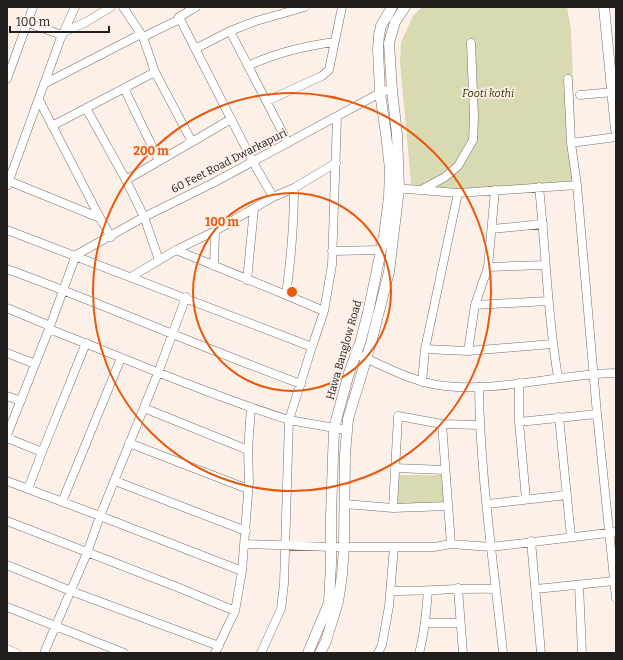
<svg xmlns="http://www.w3.org/2000/svg" width="623" height="660" viewBox="0 0 623 660" font-family="Bitter,serif">
<style>
.green{fill:#d9dab2}
.lines{fill:none;stroke-linecap:round;stroke-linejoin:round}
.minor-casing{stroke:#786e68;stroke-width:9}
.tertiary-casing{stroke:#786e68;stroke-width:11}
.minor{stroke:#fff;stroke-width:8}
.tertiary{stroke:#fff;stroke-width:10}
.ring{fill:none;stroke:#e8590c;stroke-width:2}
.labels{text-anchor:middle;dominant-baseline:central;stroke-width:3.5;stroke-linejoin:round;paint-order:stroke}
.park-label{font-size:11px;font-style:italic;fill:#383803;stroke:#fcf0e9}
.street-label{font-size:11px;fill:#221e1c;stroke:#fcf0e9}
.centre{fill:#e8590c;stroke:#fcf0e9;stroke-width:2}
.ring-label{font-size:12px;text-anchor:middle;font-weight:bold;fill:#e8590c;stroke:#fcf0e9;stroke-width:3.5;stroke-linejoin:round;paint-order:stroke}
</style>
<rect width="100%" height="100%" fill="#fcf0e9"/>
<!-- green -->
<path class="green" d="M422 7H567L571 29 577 185 412 193 400 62 401 42 413 16Z
M398 475H442L444 505 397 504Z"/>
<g class="lines">
<defs>
<path id="minor" d="M180 19 253 162 273 197
M28 23 62 35
M230 31 288 143
M64 32 86 22 111 7
M143 37 180 19 179 17 196 7
M195 49 230 31 256 21 305 7
M248 66C275 53 305 46 334 42
M155 72 192 142 126 180 144 217 159 260
M7 79 33 7
M568 79 571 143 577 185 597 414 616 598
M44 84 141 34
M124 88 159 161
M580 95 613 92
M39 100 100 218
M267 101 322 76 329 70 342 7
M86 108 126 180
M52 126 155 72 143 37 123 7
M192 142 231 119
M571 143 616 137
M9 181 100 218 111 237
M7 186 60 40 75 7
M539 187C546 251 547 314 558 377
M294 188C294 224 291 259 286 295L324 311
M394 188 458 193 577 185
M421 190 445 177 458 166 473 140 474 117 471 43
M492 229 543 224
M7 230 312 347 324 311 332 265 337 117
M176 250 286 295
M332 251 381 250
M76 255 49 329C129 360 207 394 289 420L284 584 281 609 261 653
M76 255 144 217 213 183 380 93 392 88
M214 266 215 231
M488 267 545 265
M7 269C106 305 202 348 301 384
M131 277 176 250 215 231 273 197 294 188 336 163
M247 280 254 209
M475 305 548 301
M7 308 50 326
M312 347 289 420 346 430
M425 349 468 351 552 344
M468 351 475 305 488 267 495 190
M7 353 35 364
M356 354C385 366 413 383 445 386 501 392 559 374 616 373
M422 382 425 349 458 193
M519 383V422L526 499
M479 387C480 476 494 565 503 653
M7 396 21 401
M144 408 248 450
M559 417 571 537
M519 422 597 414
M442 424 451 544
M7 435 49 329
M7 438 42 452
M129 443 248 489
M395 468 445 470
M7 481 100 516 158 373 186 297
M115 481 246 531
M28 489 42 452 86 343
M62 502 121 358
M345 504 393 508 448 506
M487 504 567 495
M393 508 398 416 442 424 480 425
M7 521 177 587 235 611
M531 541 541 653
M245 544 331 547H434L451 544 491 547 616 532
M7 565 71 591 219 646
M579 585 582 653
M458 588 463 653
M536 589 614 581
M391 591C426 591 461 588 496 589
M7 607 124 653
M425 623H460
M7 649 16 653
M44 653 87 553 100 516 242 571 249 481 248 450 251 408
M215 653 235 611 242 571
M378 653 382 645 389 606 394 547
M419 653C425 633 426 612 428 591"/>
<path id="tertiary" d="M604 7 616 130
M308 653 329 603 331 564V515L334 429 338 413 349 373 360 343 368 313 384 236 389 197 390 169 386 134 380 93 378 49 379 35 381 26 392 7
M320 653 326 641 338 602 342 575 344 547 345 454 348 419 371 343 389 272 399 189 397 134 392 91 389 43 395 22 405 7"/>
</defs>
<!-- minor casing -->
<use href="#minor" class="minor-casing"/>
<!-- tertiary casing -->
<use href="#tertiary" class="tertiary-casing"/>
<!-- minor -->
<use href="#minor" class="minor"/>
<!-- tertiary -->
<use href="#tertiary" class="tertiary"/>
</g>
<!-- distance rings -->
<g class="ring">
<circle cx="292" cy="292" r="99"/>
<circle cx="292" cy="292" r="199"/>
</g>
<g class="labels">
<!-- park labels -->
<g class="park-label">
<text x="488" y="93">Footi kothi</text>
</g>
<!-- street labels -->
<g class="street-label">
<text transform="translate(229 161) rotate(-27)">60 Feet Road Dwarkapuri</text>
<text transform="translate(344 350) rotate(-74)">Hawa Banglow Road</text>
</g>
</g>
<circle cx="292" cy="292" r="6" class="centre"/>
<g class="ring-label">
<text x="151" y="155">200 m</text>
<text x="222" y="226">100 m</text>
</g>
<!-- border -->
<rect width="623" height="660" fill="none" stroke="#221e1c" stroke-width="16"/>
<!-- scale -->
<path d="M10 26v6h99v-6" fill="none" stroke="#221e1c" stroke-width="2"/>
<text x="16" y="26" font-size="12" fill="#221e1c" stroke="#fcf0e9" stroke-width="3" paint-order="stroke">100 m</text>
</svg>
